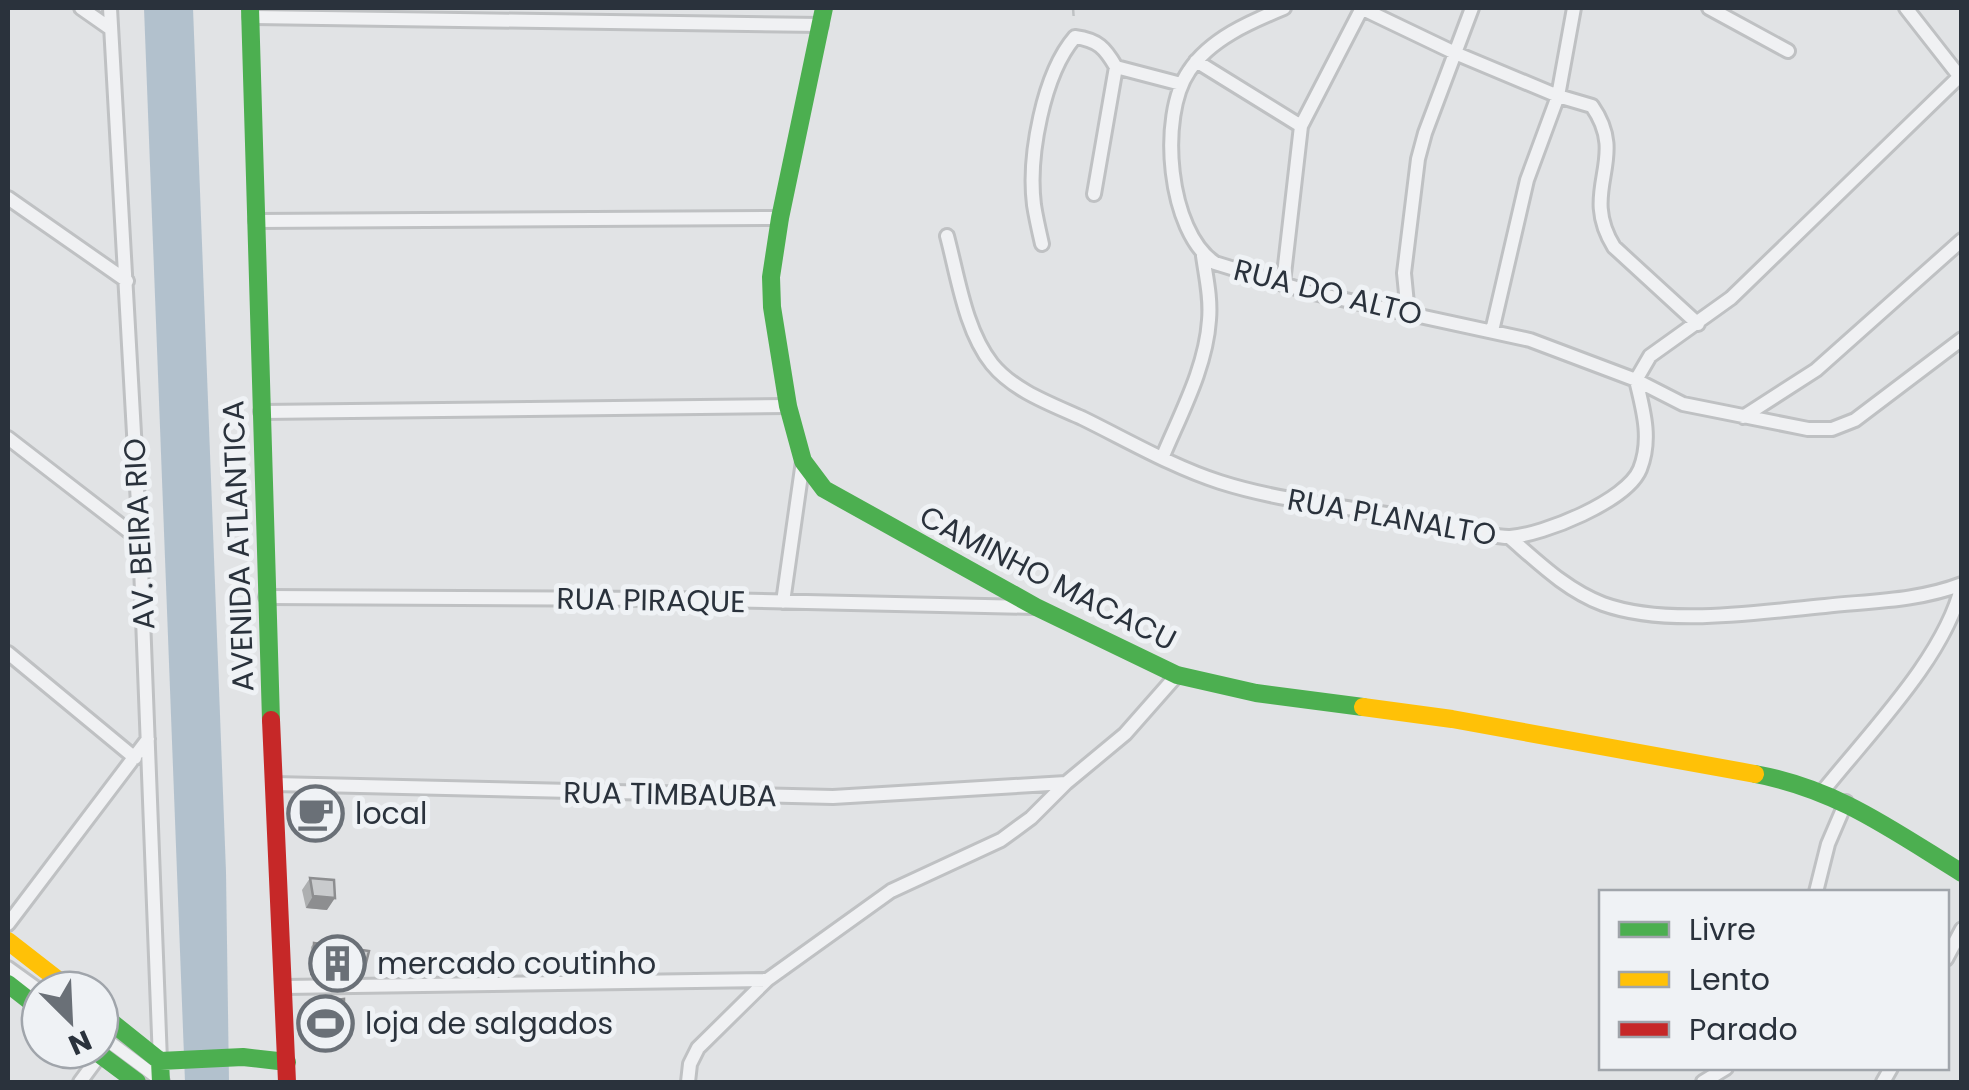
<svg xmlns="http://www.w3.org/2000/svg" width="1969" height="1090" viewBox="0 0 1969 1090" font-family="Poppins,sans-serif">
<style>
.water{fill:#b2c1cd}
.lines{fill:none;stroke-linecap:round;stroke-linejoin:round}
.street-casing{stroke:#bfc1c3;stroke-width:18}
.path{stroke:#bfc2c4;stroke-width:2.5;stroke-dasharray:8 8;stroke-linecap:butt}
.street{stroke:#f0f1f3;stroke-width:12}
.fast{stroke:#4caf50;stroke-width:18}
.slow{stroke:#ffc107;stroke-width:18}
.jam{stroke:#c62828;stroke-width:18}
.wall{fill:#adafb0}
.shaded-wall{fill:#8d8e90}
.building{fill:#c9cbcd;stroke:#8d8e90;stroke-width:2.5}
.labels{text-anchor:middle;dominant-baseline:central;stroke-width:10;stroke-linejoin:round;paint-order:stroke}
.street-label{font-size:30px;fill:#2a323c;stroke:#eff2f5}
.poi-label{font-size:30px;fill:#2a323c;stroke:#eff2f5;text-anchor:start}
</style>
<rect width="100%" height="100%" fill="#e1e3e5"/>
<!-- water -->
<path class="water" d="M144 8H193L226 872 229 1082H185Z"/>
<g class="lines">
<defs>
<path id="street" d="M81 8 111 29
M110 8 140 540 160 1061
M1284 8C1250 22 1210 39 1189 71 1158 116 1168 232 1215 263L1309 292 1530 340 1636 380 1683 404 1808 429H1832L1855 420 1962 339
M1361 8 1455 53 1558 96 1592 106C1630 160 1578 189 1614 247L1698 324
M1709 8 1788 51
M1906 8 1960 77
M250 17 821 25
M1196 61 1301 126
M1094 194 1116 67
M8 198 127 281
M256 221 780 218
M947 236C958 277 965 330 992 364 1014 391 1051 404 1082 418 1127 440 1173 467 1220 482 1283 502 1348 507 1413 518 1436 522 1490 538 1510 537 1543 535 1627 501 1640 469 1652 439 1643 409 1636 380L1650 356 1731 298 1962 74
M1042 244C1039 231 1036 218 1034 205 1028 157 1043 74 1075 37 1098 40 1105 48 1116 67L1181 84
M1283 283 1301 126 1362 8
M1408 314 1404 273 1418 159 1425 133 1472 8
M1492 331 1527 180 1558 96 1574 8
M261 412 788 406
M1743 417 1816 370 1962 240
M8 438 140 540
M1163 456C1181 413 1206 367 1209 320 1211 298 1206 277 1203 256
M1509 537C1538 562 1566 590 1603 604 1667 627 1758 612 1825 606 1871 601 1918 601 1962 584
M266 597 672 599 1034 607
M783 602 803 461
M8 653 135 758
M274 784 833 797 1066 783
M1823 791C1870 732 1945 657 1962 585
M1816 892 1828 844 1846 802
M8 924 148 739
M1946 959 1962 929
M8 968 40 991
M284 987 767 980
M100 1035 162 1081
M80 1082 100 1055
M688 1082 690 1064 698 1048 767 980 891 891 1001 840 1031 818 1066 783 1125 734 1177 675
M1703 1082 1726 1068
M1883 1082 1891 1068"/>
</defs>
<!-- street casing -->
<use href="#street" class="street-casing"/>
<!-- path -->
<path class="path" d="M1073 8 1074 21"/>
<!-- street -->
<use href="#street" class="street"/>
<!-- fast -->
<path class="fast" d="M250 8 271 720
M824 8 780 218 771 277 772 307 788 406 803 461 824 489 1036 607 1177 675 1256 693 1363 707
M1755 774C1837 789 1892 830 1962 873
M8 984 40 1009
M100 1013 160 1061
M94 1050 137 1082
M160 1061 243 1057 287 1062
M160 1061 161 1082"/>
<!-- slow -->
<path class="slow" d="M1363 707 1452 719 1755 774
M8 941 71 990"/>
<!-- jam -->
<path class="jam" d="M271 720 287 1082"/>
</g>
<!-- wall -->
<path class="wall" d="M308 793 330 825 303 826V800Z
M310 878 327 910 306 908 302 890Z
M314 943 361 975H310L311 947Z
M313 1003 341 1039 311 1042V1007Z"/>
<!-- shaded-wall -->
<path class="shaded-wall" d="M335 818 330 825 303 826 308 819Z
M313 896 335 898 327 910 306 908Z
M313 971H364L361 975H310Z
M344 1035 341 1039 311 1042 314 1038Z"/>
<!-- building -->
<path class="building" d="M334 792 335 818 308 819V793Z
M310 878 334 880 335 898 313 896Z
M314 943 369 951 364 971H313Z
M344 999V1035L314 1038 313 1003Z"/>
<!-- icons -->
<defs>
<symbol id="cafe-ring" viewBox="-11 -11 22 22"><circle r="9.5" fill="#eff2f5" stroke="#6a7077" stroke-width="1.5"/><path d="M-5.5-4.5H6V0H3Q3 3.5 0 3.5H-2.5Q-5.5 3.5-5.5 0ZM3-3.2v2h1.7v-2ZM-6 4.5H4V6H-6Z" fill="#6a7077"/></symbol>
<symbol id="building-ring" viewBox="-11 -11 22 22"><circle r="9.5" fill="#eff2f5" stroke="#6a7077" stroke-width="1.5"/><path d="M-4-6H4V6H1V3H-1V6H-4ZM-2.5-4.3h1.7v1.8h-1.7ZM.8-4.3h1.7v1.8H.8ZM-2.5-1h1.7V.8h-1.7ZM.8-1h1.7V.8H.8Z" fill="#6a7077"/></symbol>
<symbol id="stadium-ring" viewBox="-11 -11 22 22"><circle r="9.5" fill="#eff2f5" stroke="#6a7077" stroke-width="1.5"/><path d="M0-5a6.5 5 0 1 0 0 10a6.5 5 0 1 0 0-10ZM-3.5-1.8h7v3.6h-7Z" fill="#6a7077"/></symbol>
</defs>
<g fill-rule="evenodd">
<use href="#cafe-ring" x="284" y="782" width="63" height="63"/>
<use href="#building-ring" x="306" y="932" width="63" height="63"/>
<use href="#stadium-ring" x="294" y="992" width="63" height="63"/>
</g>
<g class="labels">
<!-- street labels -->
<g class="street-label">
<text transform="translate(1328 292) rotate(14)">RUA DO ALTO</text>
<text transform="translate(1392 517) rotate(10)">RUA PLANALTO</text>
<text transform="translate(139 534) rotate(-93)">AV. BEIRA RIO</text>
<text transform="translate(238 546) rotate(-92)">AVENIDA ATLANTICA</text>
<text transform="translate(1048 578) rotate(27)">CAMINHO MACACU</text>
<text transform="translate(651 600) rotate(1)">RUA PIRAQUE</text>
<text transform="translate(670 794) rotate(1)">RUA TIMBAUBA</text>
</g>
<!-- poi labels -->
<g class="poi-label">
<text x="355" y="813">local</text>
<text x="377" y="963">mercado coutinho</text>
<text x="365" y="1023">loja de salgados</text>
</g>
</g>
<!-- border -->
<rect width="1969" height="1090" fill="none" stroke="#2a323c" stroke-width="20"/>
<!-- legend -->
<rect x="1599" y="890" width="350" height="180" fill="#eff2f5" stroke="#a0a5ab" stroke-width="2.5"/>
<rect x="1619" y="922" width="50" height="15" fill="#4caf50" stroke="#a0a5ab" stroke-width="2.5"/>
<text x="1689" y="940" font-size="30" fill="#2a323c">Livre</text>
<rect x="1619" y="972" width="50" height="15" fill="#ffc107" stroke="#a0a5ab" stroke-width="2.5"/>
<text x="1689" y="990" font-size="30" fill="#2a323c">Lento</text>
<rect x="1619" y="1022" width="50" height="15" fill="#c62828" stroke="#a0a5ab" stroke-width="2.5"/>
<text x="1689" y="1040" font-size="30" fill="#2a323c">Parado</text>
<!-- north arrow -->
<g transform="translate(70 1020) rotate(156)"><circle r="48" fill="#eff2f5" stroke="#a0a5ab" stroke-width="2.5"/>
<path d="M0-8L18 38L0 25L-18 38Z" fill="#6a7077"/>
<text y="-15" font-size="28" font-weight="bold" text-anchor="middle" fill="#2a323c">N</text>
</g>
</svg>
